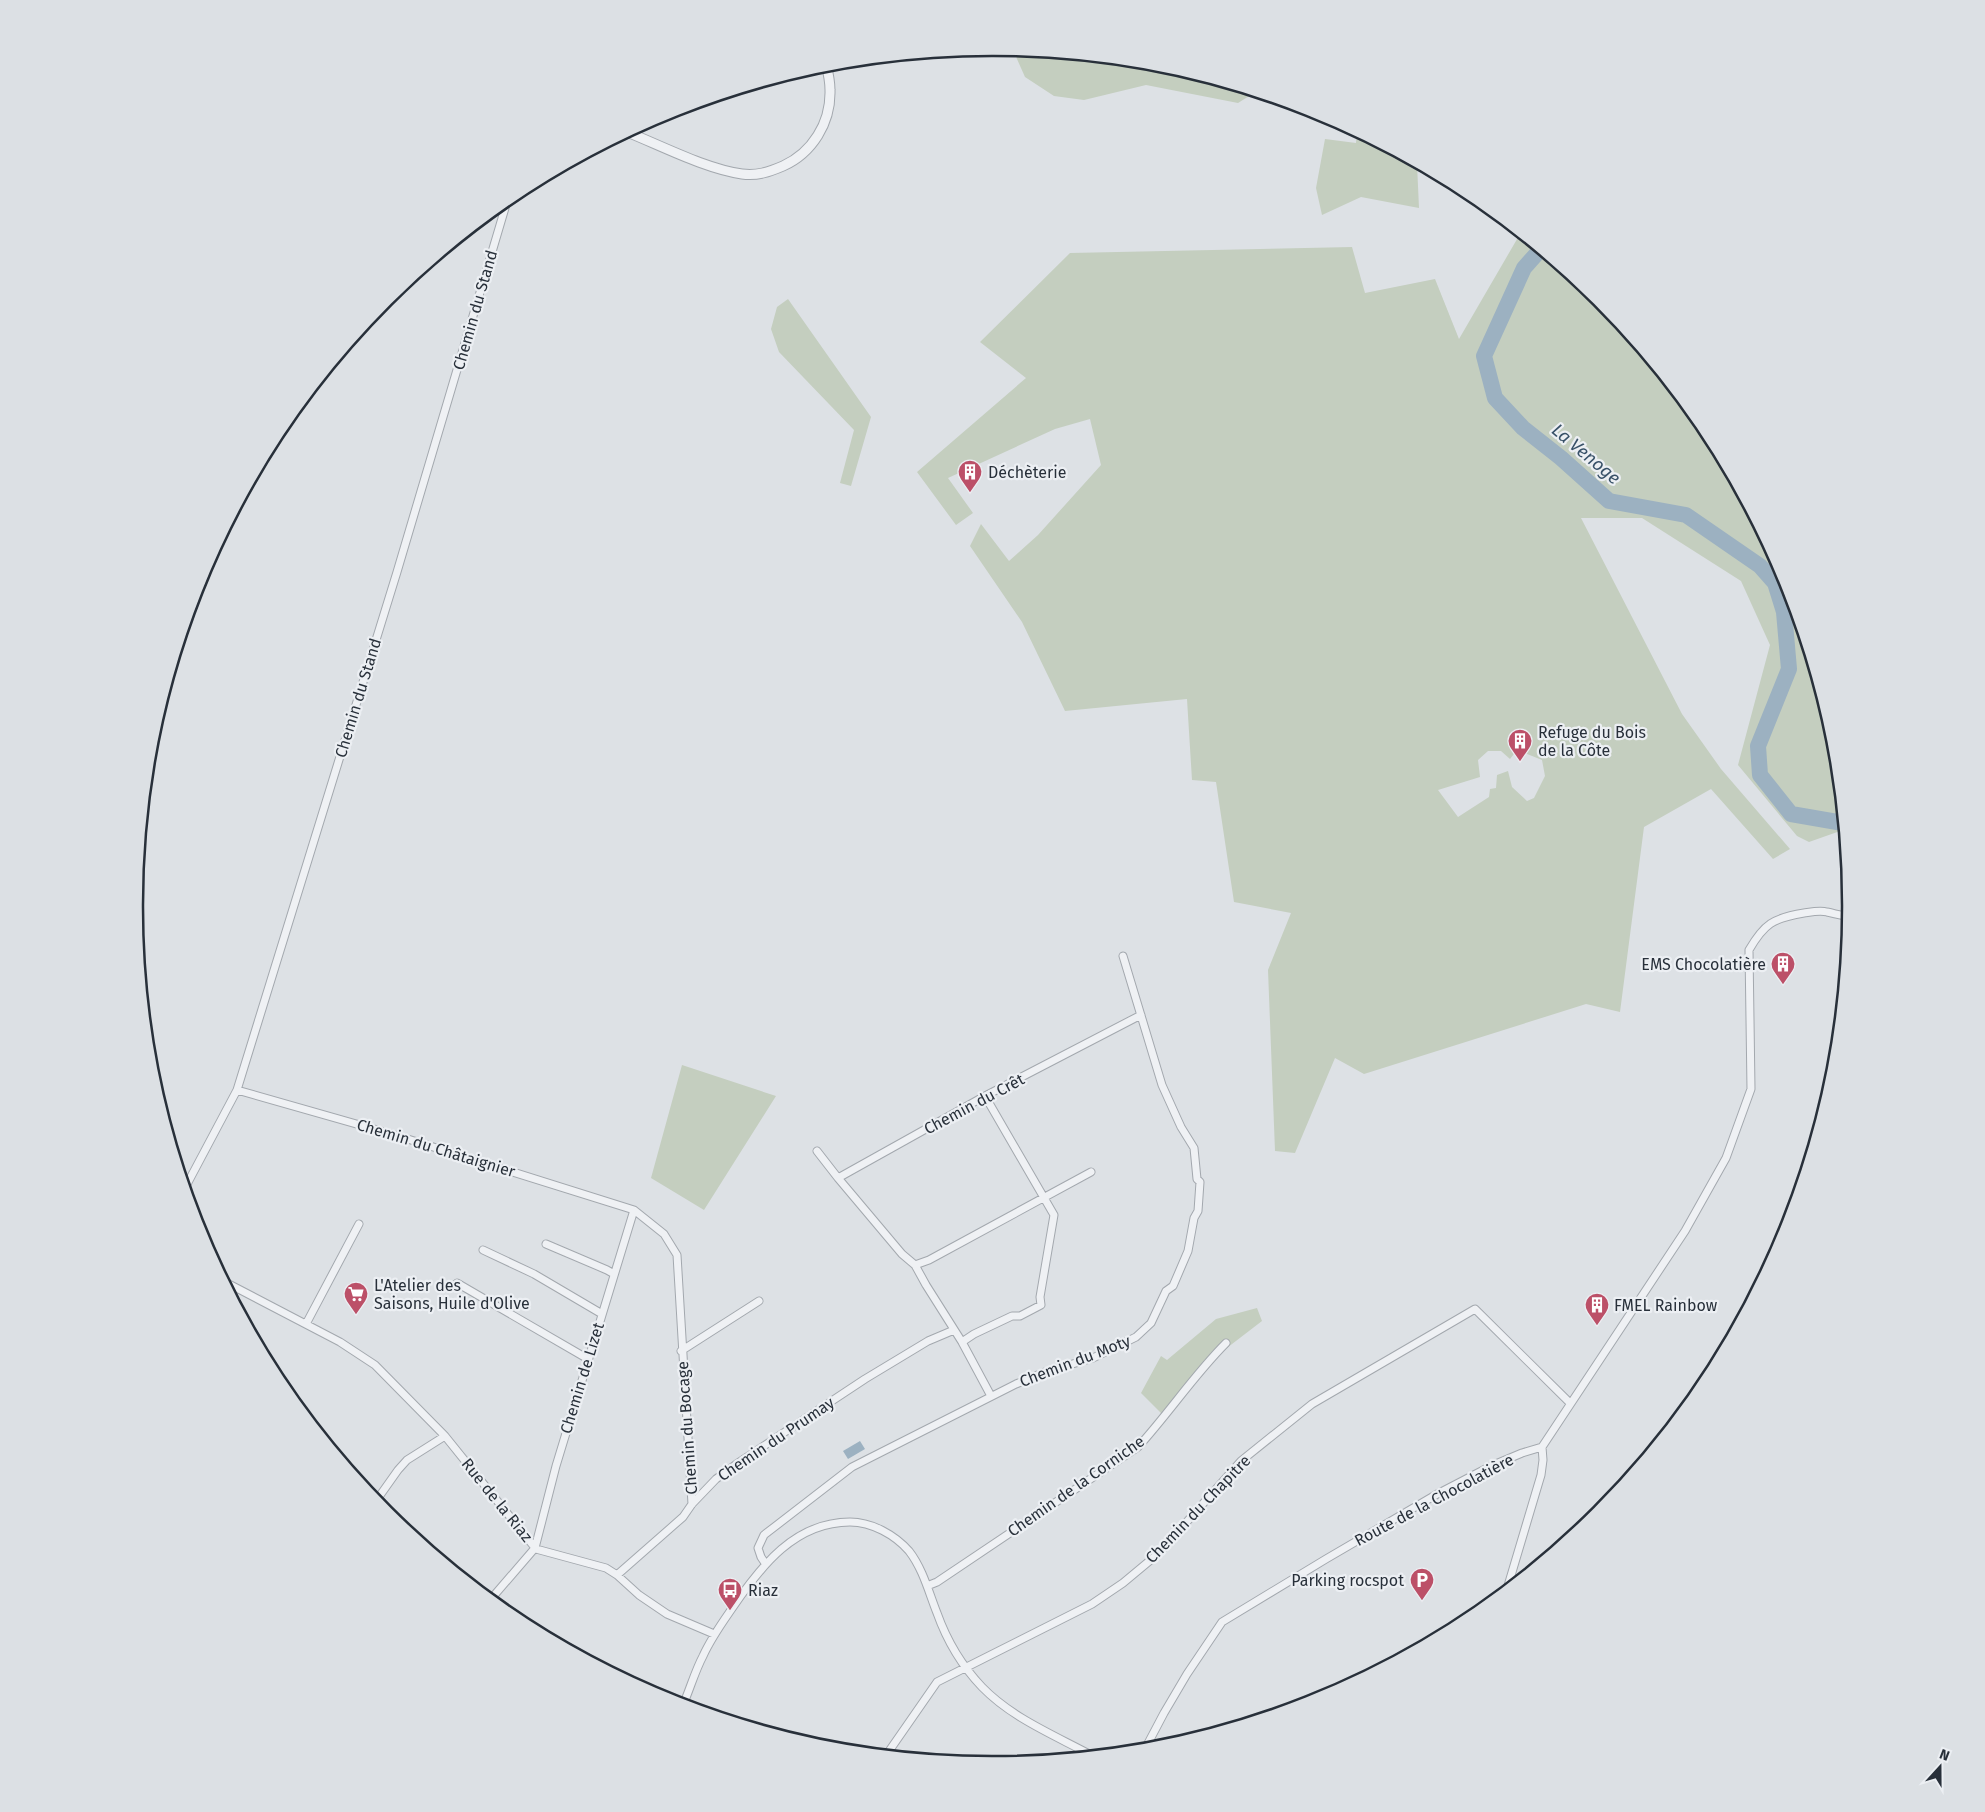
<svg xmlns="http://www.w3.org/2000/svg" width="1985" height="1812" viewBox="0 0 1985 1812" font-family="'Fira Sans',sans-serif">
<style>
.green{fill:#c4cebf;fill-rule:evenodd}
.water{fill:#9cb1c1}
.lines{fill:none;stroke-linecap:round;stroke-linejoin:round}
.river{stroke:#9cb1c1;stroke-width:16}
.minor-casing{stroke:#a3a8ae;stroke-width:9}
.tertiary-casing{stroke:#a3a8ae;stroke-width:11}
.minor{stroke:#eff1f4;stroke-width:7}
.tertiary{stroke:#eff1f4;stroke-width:9}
.labels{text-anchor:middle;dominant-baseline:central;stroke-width:4.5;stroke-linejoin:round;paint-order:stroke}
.street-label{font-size:16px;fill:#28303a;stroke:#eceff3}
.poi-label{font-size:16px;fill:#28303a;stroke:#eceff3;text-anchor:start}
.water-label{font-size:18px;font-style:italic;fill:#385168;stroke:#eceff3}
.rim{fill:none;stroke:#28303a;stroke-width:2.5}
</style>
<rect width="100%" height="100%" fill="#dde1e5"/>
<!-- green -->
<path class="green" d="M1013 50 1160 64 1254 93 1238 103 1146 85 1084 100 1054 96 1025 77Z
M1357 132 1417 164 1419 208 1361 197 1322 215 1316 188 1325 139 1356 143Z
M1520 234 1600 299 1706 429 1786 578 1835 739 1843 830 1809 842 1797 836 1738 765 1770 645 1741 581 1642 518H1581L1682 714 1721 769 1790 849 1773 859 1711 789 1644 827 1620 1012 1586 1004 1364 1074 1335 1058 1295 1153 1275 1151 1268 970 1291 913 1234 902 1216 782 1192 780 1187 699 1065 711 1022 622 970 546 981 524 1009 561 1038 535 1101 465 1090 419 1055 429 948 478 973 513 956 525 917 472 1026 378 980 342 1070 253 1352 247 1365 293 1435 279 1459 339ZM1517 750 1542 760 1545 776 1534 798 1527 801 1512 787 1508 771 1497 775 1496 788 1490 789 1489 797 1458 817 1438 790 1480 777 1478 760 1488 751H1501L1510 759Z
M788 299 871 417 851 486 840 483 854 430 779 352 771 329 777 307Z
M682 1065 776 1096 704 1210 651 1178Z
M1257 1308 1262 1321 1219 1354 1163 1415 1141 1393 1161 1356 1167 1360 1216 1319Z"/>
<!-- water -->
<path class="water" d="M860 1441 865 1449 848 1459 843 1451Z"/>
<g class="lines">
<!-- river -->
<path class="river" d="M1540 250 1524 268 1484 356 1495 398 1523 428 1561 458 1609 501 1686 515 1760 566 1775 583 1784 612 1789 669 1758 746 1760 775 1791 814 1843 823"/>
<defs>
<path id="minor" d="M237 1090 395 1135 634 1210 664 1234 677 1255 692 1504
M817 1151 838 1178 985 1096 1141 1015
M838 1178 902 1254 915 1265 926 1285 962 1342 991 1396
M185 1188 237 1090 397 572 508 198
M546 1244 607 1270 614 1274
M483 1250 534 1274 602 1314
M915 1265 929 1260 1091 1172
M225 1282 340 1342 375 1365 445 1436 536 1549 606 1568 617 1575 639 1595 667 1614 714 1634
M457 1283 588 1359
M306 1324 359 1224
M962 1342 974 1334 1012 1316H1020L1041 1305 1040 1297 1054 1215 985 1096
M681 1351 759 1301
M376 1501 398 1470 407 1460 445 1436
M765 1563 761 1557 758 1548 764 1535 852 1467 1016 1384 1045 1372 1093 1358 1136 1337 1151 1323 1166 1291 1173 1286 1188 1251 1194 1218 1198 1211 1200 1182 1197 1179 1194 1148 1181 1127 1162 1085 1123 956
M617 1575 683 1517 692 1504 716 1479 738 1463 865 1379 928 1341 954 1330
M927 1586 937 1582 1138 1447C1169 1413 1194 1375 1226 1343
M1507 1589 1541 1475 1543 1460 1542 1447
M491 1599 535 1548 556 1466 634 1210
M683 1705C690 1689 695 1671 703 1656 711 1638 722 1623 733 1607 761 1566 795 1522 850 1522 872 1522 895 1535 909 1551 923 1569 929 1593 937 1613 947 1641 962 1666 982 1687 1012 1718 1054 1735 1091 1755
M1145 1749 1164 1713 1187 1674 1222 1622 1326 1559 1439 1493 1491 1466 1522 1453 1542 1447 1685 1231 1726 1158 1751 1089 1749 950C1764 924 1773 918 1804 913 1811 912 1820 910 1827 912 1837 914 1840 916 1850 916
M887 1754 937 1682 1092 1604 1123 1583 1159 1553 1241 1461 1312 1404 1475 1309 1570 1403"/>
<path id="tertiary" d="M627 132C662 146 706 169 742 174 757 176 769 172 783 166 812 153 831 123 830 90 830 82 828 72 826 64"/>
</defs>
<!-- minor casing -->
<use href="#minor" class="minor-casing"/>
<!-- tertiary casing -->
<use href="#tertiary" class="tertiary-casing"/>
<!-- minor -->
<use href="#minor" class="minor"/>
<!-- tertiary -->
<use href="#tertiary" class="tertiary"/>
</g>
<!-- icons -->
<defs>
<symbol id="building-pin" viewBox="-11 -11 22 30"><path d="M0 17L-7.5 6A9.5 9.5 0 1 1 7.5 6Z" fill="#bc5068" stroke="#eceff3"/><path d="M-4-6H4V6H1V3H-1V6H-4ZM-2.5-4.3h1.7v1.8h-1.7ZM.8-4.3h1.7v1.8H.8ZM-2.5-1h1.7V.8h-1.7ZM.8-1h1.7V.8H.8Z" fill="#fff"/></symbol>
<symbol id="supermarket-pin" viewBox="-11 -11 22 30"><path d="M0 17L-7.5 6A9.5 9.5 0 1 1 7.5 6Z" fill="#bc5068" stroke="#eceff3"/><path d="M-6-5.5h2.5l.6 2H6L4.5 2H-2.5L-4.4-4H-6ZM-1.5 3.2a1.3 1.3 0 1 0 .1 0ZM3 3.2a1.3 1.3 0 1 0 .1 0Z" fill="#fff"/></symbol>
<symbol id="parking-pin" viewBox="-11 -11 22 30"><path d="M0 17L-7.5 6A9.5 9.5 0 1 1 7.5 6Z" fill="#bc5068" stroke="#eceff3"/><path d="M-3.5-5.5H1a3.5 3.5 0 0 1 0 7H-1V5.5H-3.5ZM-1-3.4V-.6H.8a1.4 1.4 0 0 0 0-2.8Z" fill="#fff"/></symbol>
<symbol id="bus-pin" viewBox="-11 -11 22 30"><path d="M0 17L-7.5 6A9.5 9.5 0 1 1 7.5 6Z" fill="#bc5068" stroke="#eceff3"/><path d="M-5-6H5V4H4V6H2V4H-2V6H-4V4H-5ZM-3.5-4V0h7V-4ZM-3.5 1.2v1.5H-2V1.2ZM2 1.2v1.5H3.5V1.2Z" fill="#fff"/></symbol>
</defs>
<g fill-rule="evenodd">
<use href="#building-pin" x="956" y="458" width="28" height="38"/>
<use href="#building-pin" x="1506" y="727" width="28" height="38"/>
<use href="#building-pin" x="1769" y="950" width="28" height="38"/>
<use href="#supermarket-pin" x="342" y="1280" width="28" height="38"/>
<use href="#building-pin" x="1583" y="1291" width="28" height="38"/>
<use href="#parking-pin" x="1408" y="1566" width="28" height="38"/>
<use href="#bus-pin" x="716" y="1576" width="28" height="38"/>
</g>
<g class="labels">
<!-- street labels -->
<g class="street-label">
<text transform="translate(475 310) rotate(-74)">Chemin du Stand</text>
<text transform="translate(358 698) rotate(-73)">Chemin du Stand</text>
<text transform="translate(974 1104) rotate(-28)">Chemin du Crêt</text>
<text transform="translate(436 1148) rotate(17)">Chemin du Châtaignier</text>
<text transform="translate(1075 1361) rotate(-21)">Chemin du Moty</text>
<text transform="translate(582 1378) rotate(-73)">Chemin de Lizet</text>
<text transform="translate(687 1428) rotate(-94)">Chemin du Bocage</text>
<text transform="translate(776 1439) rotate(-34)">Chemin du Prumay</text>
<text transform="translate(1076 1486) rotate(-35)">Chemin de la Corniche</text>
<text transform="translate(497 1500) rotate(51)">Rue de la Riaz</text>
<text transform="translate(1434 1500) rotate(-28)">Route de la Chocolatière</text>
<text transform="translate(1198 1509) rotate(-46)">Chemin du Chapitre</text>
</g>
<!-- poi labels -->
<g class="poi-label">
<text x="988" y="472">Déchèterie</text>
<text x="1538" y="732">Refuge du Bois<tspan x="1538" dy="18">de la Côte</tspan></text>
<text x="1766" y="964" text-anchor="end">EMS Chocolatière</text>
<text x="374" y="1285">L'Atelier des<tspan x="374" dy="18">Saisons, Huile d'Olive</tspan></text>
<text x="1614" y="1305">FMEL Rainbow</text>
<text x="1404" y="1580" text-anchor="end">Parking rocspot</text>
<text x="748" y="1590">Riaz</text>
</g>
<!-- water labels -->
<g class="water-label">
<text transform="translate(1586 454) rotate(40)">La Venoge</text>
</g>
</g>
<!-- crop -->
<path d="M0 0H1985V1812H0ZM992 56H993A849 849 0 0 1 1842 905V907A849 849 0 0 1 993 1756H992A849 849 0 0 1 143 907V905A849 849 0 0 1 992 56Z" fill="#dce0e4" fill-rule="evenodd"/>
<path class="rim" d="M992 56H993A849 849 0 0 1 1842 905V907A849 849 0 0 1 993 1756H992A849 849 0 0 1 143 907V905A849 849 0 0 1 992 56Z"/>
<!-- north arrow -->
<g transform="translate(1940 1767) rotate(21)" stroke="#eceff3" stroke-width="4" paint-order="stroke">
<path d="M0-4L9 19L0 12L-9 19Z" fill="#28303a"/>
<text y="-8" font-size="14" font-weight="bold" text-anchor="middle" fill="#28303a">N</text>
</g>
</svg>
